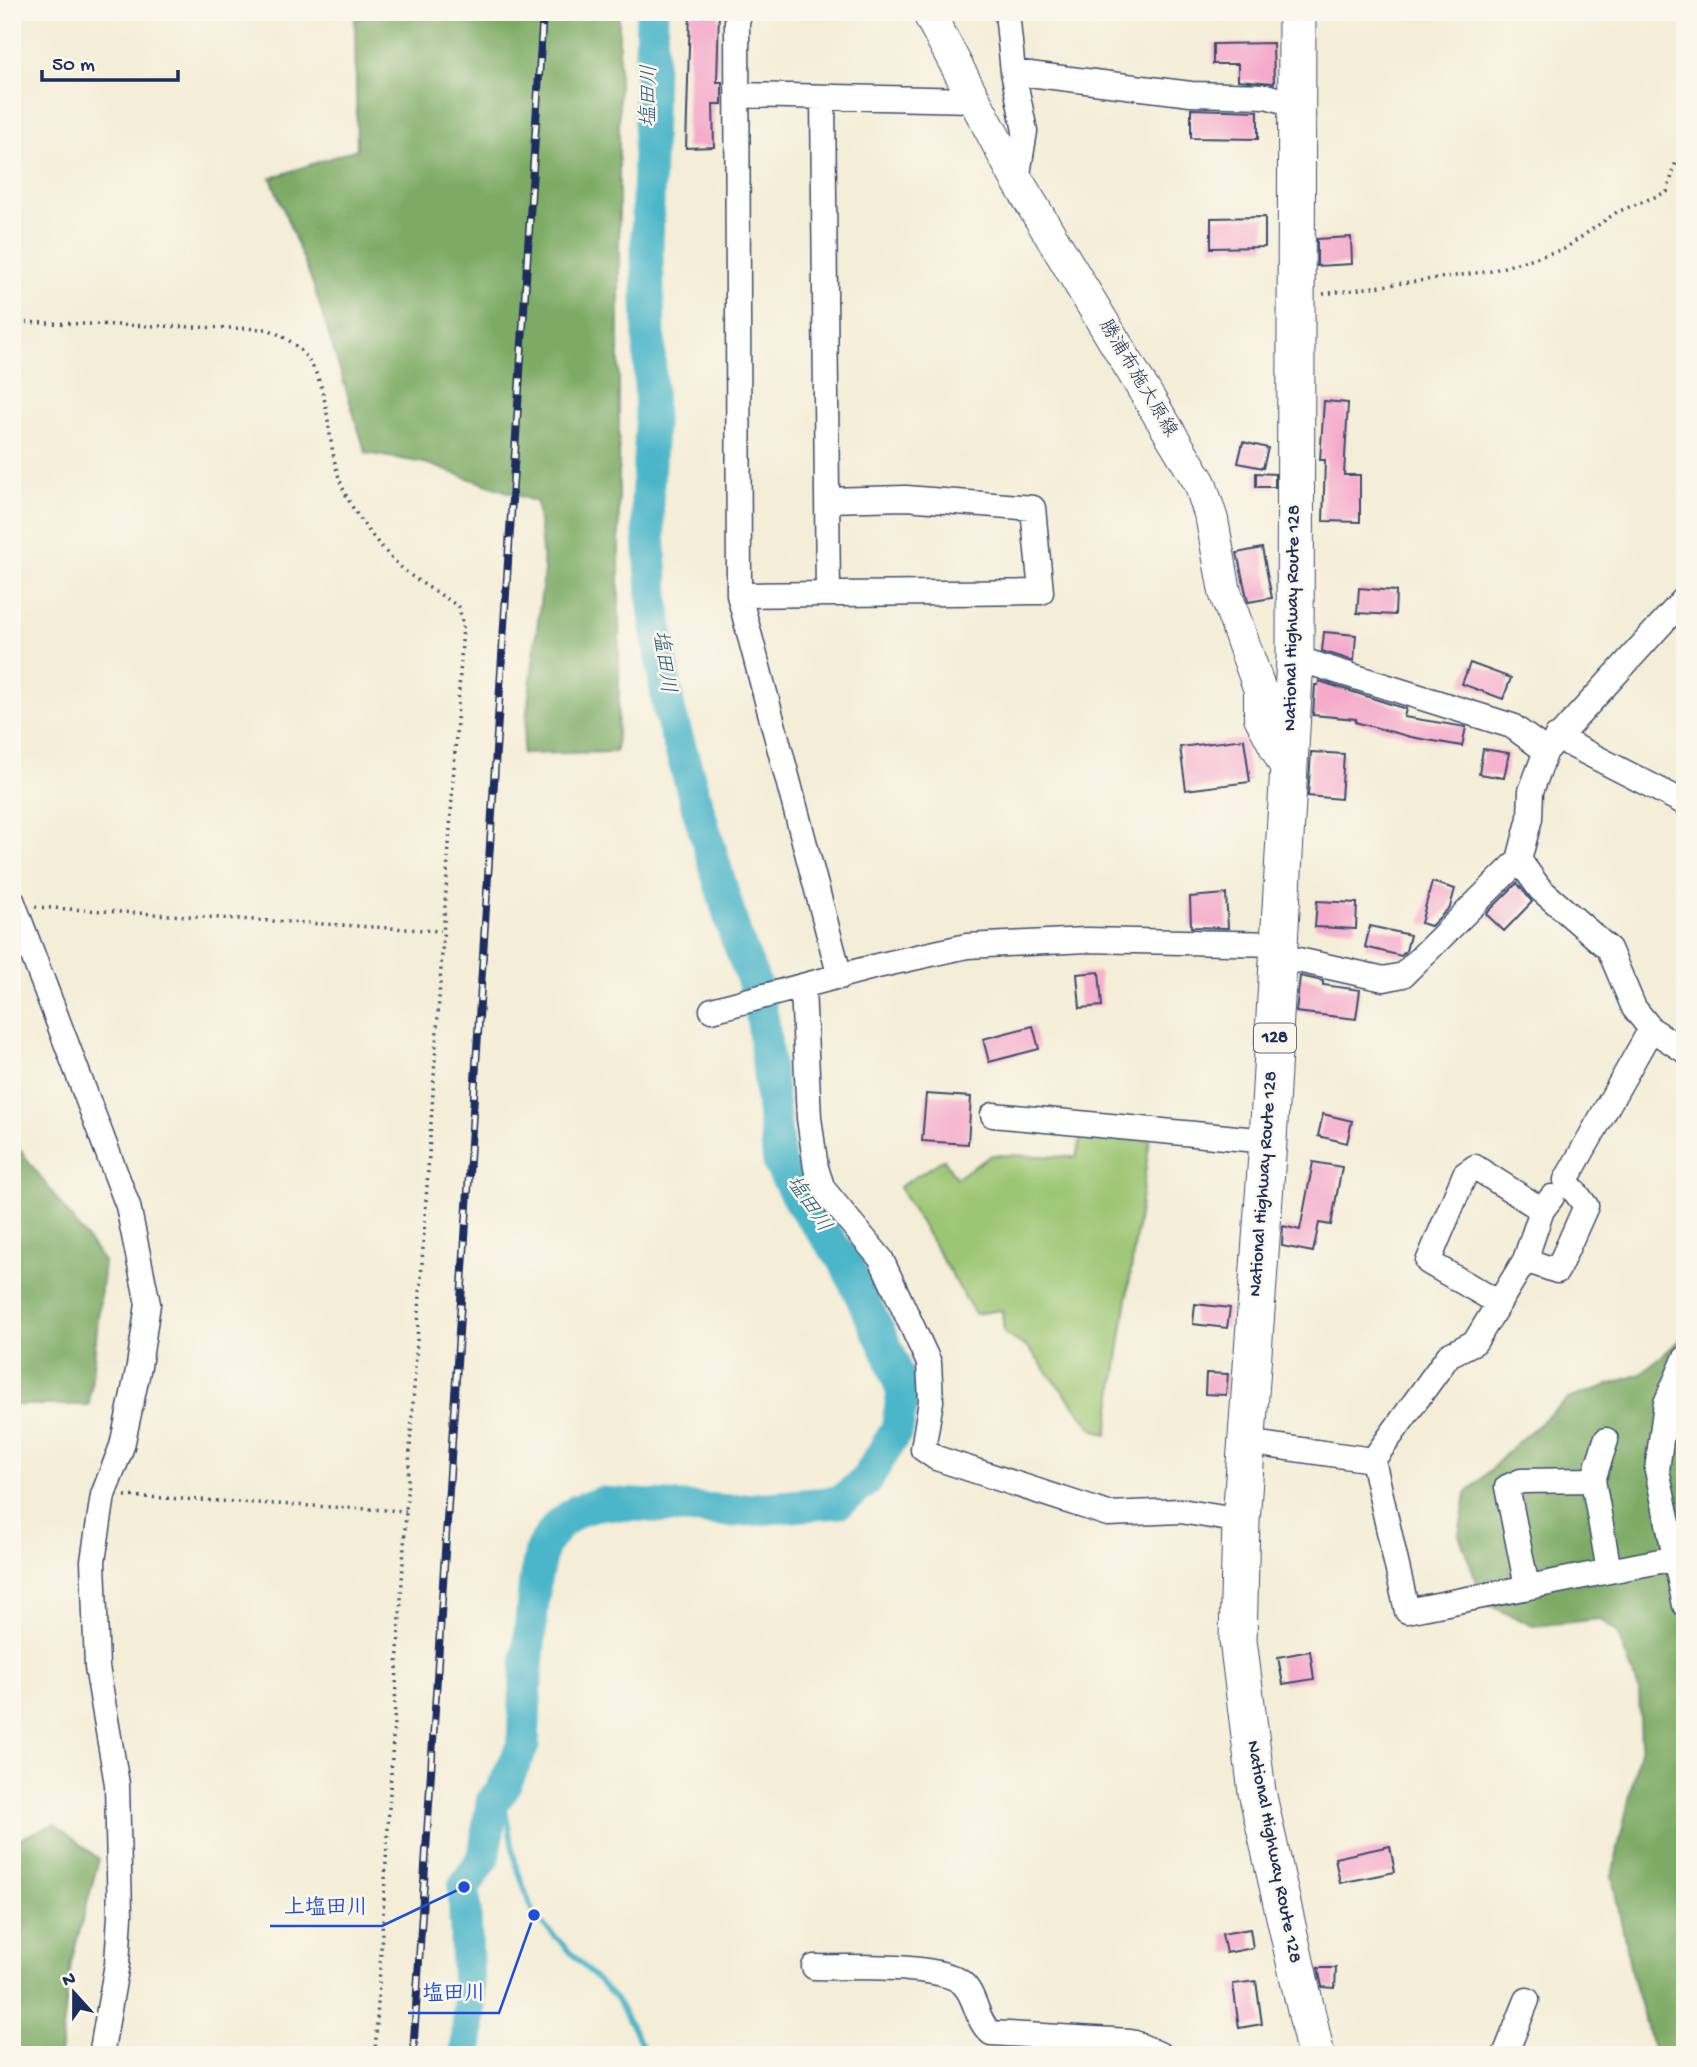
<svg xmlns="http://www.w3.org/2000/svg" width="1697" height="2067" viewBox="0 0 1697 2067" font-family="'Gochi Hand','Klee One',sans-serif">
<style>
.green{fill:#9cc673;stroke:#5c7a68;stroke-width:2}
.forest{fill:#7dab65;stroke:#4c6d62;stroke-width:2}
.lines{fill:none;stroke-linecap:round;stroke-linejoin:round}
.stream{stroke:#4cb6c9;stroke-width:5}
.river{stroke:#4cb6c9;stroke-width:33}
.building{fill:#f5aaca}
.minor-casing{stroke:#3c4c70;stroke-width:27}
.major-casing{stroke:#3c4c70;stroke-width:34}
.highway-casing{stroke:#3c4c70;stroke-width:39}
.path{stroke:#3c4c70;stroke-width:3.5;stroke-dasharray:2 5;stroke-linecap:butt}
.minor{stroke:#fff;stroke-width:24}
.major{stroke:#fff;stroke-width:32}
.highway{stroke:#fff;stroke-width:37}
.rail-casing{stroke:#1b2f5e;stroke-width:8}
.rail{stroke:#fbf7ec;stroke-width:5;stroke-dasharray:16;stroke-linecap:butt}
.labels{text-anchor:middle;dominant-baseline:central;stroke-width:5;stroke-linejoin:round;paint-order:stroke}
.shield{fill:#fbf7ec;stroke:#5e6b89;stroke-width:2}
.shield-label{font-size:18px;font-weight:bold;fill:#1b2f5e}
.street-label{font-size:19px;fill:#1b2f5e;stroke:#fbf7ec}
.water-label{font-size:21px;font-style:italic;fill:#2a587e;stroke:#fbf7ec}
.leader{fill:none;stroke:#1d4ed8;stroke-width:2.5}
.callout-dot{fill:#1d4ed8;stroke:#fbf7ec;stroke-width:2.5}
.callout-label{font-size:21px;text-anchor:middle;font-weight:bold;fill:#1d4ed8;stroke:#fbf7ec;stroke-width:5;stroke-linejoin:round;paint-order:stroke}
</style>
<rect width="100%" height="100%" fill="#fbf7ec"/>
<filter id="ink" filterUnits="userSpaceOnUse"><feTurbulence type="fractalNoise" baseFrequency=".0143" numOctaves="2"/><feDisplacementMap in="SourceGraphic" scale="14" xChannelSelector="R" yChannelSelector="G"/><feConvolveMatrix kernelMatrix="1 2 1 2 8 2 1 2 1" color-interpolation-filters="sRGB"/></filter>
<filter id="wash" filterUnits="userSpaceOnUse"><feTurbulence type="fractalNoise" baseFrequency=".00686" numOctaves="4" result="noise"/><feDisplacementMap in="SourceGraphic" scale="28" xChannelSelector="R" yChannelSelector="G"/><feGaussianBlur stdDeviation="1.57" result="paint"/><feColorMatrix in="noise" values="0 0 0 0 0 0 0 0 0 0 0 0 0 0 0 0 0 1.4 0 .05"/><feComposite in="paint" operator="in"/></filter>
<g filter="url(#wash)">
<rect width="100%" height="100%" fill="#f4edd7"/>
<!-- green -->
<path class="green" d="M1081 1136 1150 1139 1107 1435 1093 1429 1029 1349 1004 1333 1002 1310 975 1314 899 1187 944 1159 956 1178 992 1155 1076 1157Z"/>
<!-- forest -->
<path class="forest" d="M380 12H619V693L616 752 522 754 544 571 537 502 425 463 366 453 313 284 271 178 357 149 355 19Z
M12 1139 104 1262 89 1405H12Z
M1685 1336V2055H1655L1632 1977 1612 1876 1641 1745 1639 1691 1617 1632 1601 1619 1533 1626 1485 1603 1459 1535 1466 1494 1519 1441 1568 1399 1641 1374Z
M55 1824 99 1859 71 1962 60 2055H12V1842Z"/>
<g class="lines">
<!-- stream -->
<path class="stream" d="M502 1790 515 1862 534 1915 616 1999 648 2055"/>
<!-- river -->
<path class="river" d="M466 2055 469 2016 464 1887 484 1857 492 1802 502 1790 523 1745 526 1677 535 1580 542 1547 558 1525 577 1511 601 1503 733 1511 839 1502 864 1483 881 1456 897 1429 903 1394 890 1356 844 1260 799 1200 779 1163 763 1021 755 985 735 934 669 710 654 609 647 503 651 424 647 249 652 12"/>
</g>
<g id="blocks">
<!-- building -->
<path class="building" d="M690 12H719L717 82H722V104H713L714 147 686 148Z
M1273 43 1274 83 1238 80V64H1213V44Z
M1191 109 1258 111V139L1191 138Z
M1265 217V247L1211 248V218Z
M1351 237 1352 264 1317 266V239Z
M1324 401 1348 403 1344 475H1360V522L1323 521 1325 460H1320Z
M1243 442 1268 448 1263 468 1238 463Z
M1256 473 1275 474V487H1256Z
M1262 548 1272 598 1248 602 1237 553Z
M1359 588 1396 591 1395 615 1357 613Z
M1324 632 1356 635 1354 661 1322 651Z
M1470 663 1511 678 1503 699 1462 684Z
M1319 681 1406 709 1404 717 1466 727 1462 746 1411 737 1355 722 1356 719 1313 715 1315 685H1318Z
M1244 739 1250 782 1186 790 1180 747Z
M1483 749 1509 753 1504 778 1479 774Z
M1311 752 1344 754 1341 799 1308 796Z
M1432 882 1455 889 1450 907 1431 926 1421 923Z
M1517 883 1532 902 1504 931 1486 914Z
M1226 894 1228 928 1191 927 1190 897Z
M1317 901 1357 903 1356 929 1315 927Z
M1370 926 1410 935 1406 951 1401 956 1365 947Z
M1099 972 1102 1006 1080 1008 1077 974Z
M1300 976 1323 981V985L1360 990 1356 1019 1296 1012Z
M1033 1026 1039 1049 989 1062 983 1039Z
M926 1094 971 1097 968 1144 922 1141Z
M1323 1114 1352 1121 1347 1143 1318 1136Z
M1313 1162 1342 1167 1331 1225 1319 1223 1313 1252 1282 1246 1283 1226 1300 1230Z
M1195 1304 1230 1308 1227 1328 1193 1324Z
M1206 1373 1228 1374 1226 1395 1205 1394Z
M1310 1651 1314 1679 1283 1684 1278 1657Z
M1390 1846 1395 1872 1340 1883 1335 1858Z
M1250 1929 1253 1948 1226 1953 1222 1934Z
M1318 1968H1336L1335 1988 1322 1987Z
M1256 1981 1262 2024 1239 2028 1233 1984Z"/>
</g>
</g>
<g filter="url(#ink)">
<use href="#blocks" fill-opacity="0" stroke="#3c4c70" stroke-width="2"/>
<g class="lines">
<defs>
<path id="minor" d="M741 12 737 20 739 595 840 977
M1007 12 1013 72 1025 131 1017 180
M1013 72 1191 94 1266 96 1297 105
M738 95 974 100
M823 97 828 594
M739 595 1041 592 1033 508 906 498 827 500
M1295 658 1512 726 1546 751
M1556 737 1685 803
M1519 860 1540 889 1609 949 1634 1008 1651 1029 1685 1051
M12 900 128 1206 148 1304 139 1366 122 1446 103 1495 93 1561 97 1667 117 1784 120 1916 117 1964 101 2055
M1280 956 1384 979 1403 975 1519 860 1530 818 1531 791 1546 751 1685 598
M803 988 809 1118 816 1168 823 1189 881 1259 929 1363 931 1401 923 1449 936 1458 1108 1514 1181 1511 1241 1521
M712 1010 877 966 967 946 1086 940 1279 944
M993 1115 1268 1141
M1525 1260 1542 1210 1552 1197
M1499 1303 1428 1262 1465 1174 1475 1167 1542 1210
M1685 1359 1666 1403 1657 1470 1685 1605
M1606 1440 1593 1480 1609 1571
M1245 1442 1373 1460 1449 1355 1475 1342 1525 1260 1557 1271 1586 1206 1566 1180 1651 1029
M1373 1460 1407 1611 1685 1556
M1527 1587 1507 1487 1521 1481 1593 1480
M814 1967C845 1968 941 1963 962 1983 977 1996 975 2020 991 2033L1130 2041 1161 2055
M1505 2055 1527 2000"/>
<path id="major" d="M928 12 1017 180 1200 483 1212 520 1225 592 1260 690V717L1287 769"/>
<path id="highway" d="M1297 12 1295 658 1268 1141 1241 1521 1238 1640 1257 1792 1316 2055"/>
</defs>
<!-- minor casing -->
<use href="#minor" class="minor-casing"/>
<!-- major casing -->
<use href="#major" class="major-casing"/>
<!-- highway casing -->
<use href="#highway" class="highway-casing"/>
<!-- path -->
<path class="path" d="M1323 294 1491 271 1564 249 1617 212 1667 192 1676 162 1685 160
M12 322 267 329C347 361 315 438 348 499 360 523 385 553 405 571 421 584 442 595 459 607L463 627 406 1511 375 2055
M35 907 441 931
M125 1496 406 1511"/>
<!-- minor -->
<use href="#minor" class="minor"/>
<!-- major -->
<use href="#major" class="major"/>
<!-- highway -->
<use href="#highway" class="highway"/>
<defs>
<path id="rail" d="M413 2055 543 12"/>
</defs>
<!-- rail casing -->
<use href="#rail" class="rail-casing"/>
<!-- rail -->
<use href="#rail" class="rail"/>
</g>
</g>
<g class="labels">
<!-- shield labels -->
<rect class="shield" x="1254" y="1023.5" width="42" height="29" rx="5"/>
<g class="shield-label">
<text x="1275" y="1038">128</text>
</g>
<!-- street labels -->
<g class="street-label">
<text transform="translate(1137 379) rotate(59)">勝浦布施大原線</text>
<text transform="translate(1293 618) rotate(-89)">National Highway Route 128</text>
<text transform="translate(1264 1184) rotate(-86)">National Highway Route 128</text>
<text transform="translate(1273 1852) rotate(79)">National Highway Route 128</text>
</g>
<!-- water labels -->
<g class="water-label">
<text transform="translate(651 96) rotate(-89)">塩田川</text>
<text transform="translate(662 662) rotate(82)">塩田川</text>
<text transform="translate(807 1205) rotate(56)">塩田川</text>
</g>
</g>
<!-- callouts -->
<path class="leader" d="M464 1887L382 1926H270M534 1915L499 2013H408"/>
<g class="callout-dot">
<circle cx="464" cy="1887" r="7"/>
<circle cx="534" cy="1915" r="7"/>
</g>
<g class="callout-label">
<text x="326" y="1913">上塩田川</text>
<text x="454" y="1999">塩田川</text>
</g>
<!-- margin -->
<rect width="1697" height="2067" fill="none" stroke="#fbf7ec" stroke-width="42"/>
<!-- north arrow -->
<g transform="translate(74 1993) rotate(339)" stroke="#fbf7ec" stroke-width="5" paint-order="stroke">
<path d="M0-5L12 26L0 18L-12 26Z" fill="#1b2f5e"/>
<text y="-10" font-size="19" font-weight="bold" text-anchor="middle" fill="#1b2f5e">N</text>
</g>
<!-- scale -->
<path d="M42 70v10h136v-10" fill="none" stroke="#1b2f5e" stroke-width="3.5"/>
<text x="52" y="70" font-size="21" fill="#1b2f5e" stroke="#fbf7ec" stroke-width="5" paint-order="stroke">50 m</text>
</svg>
